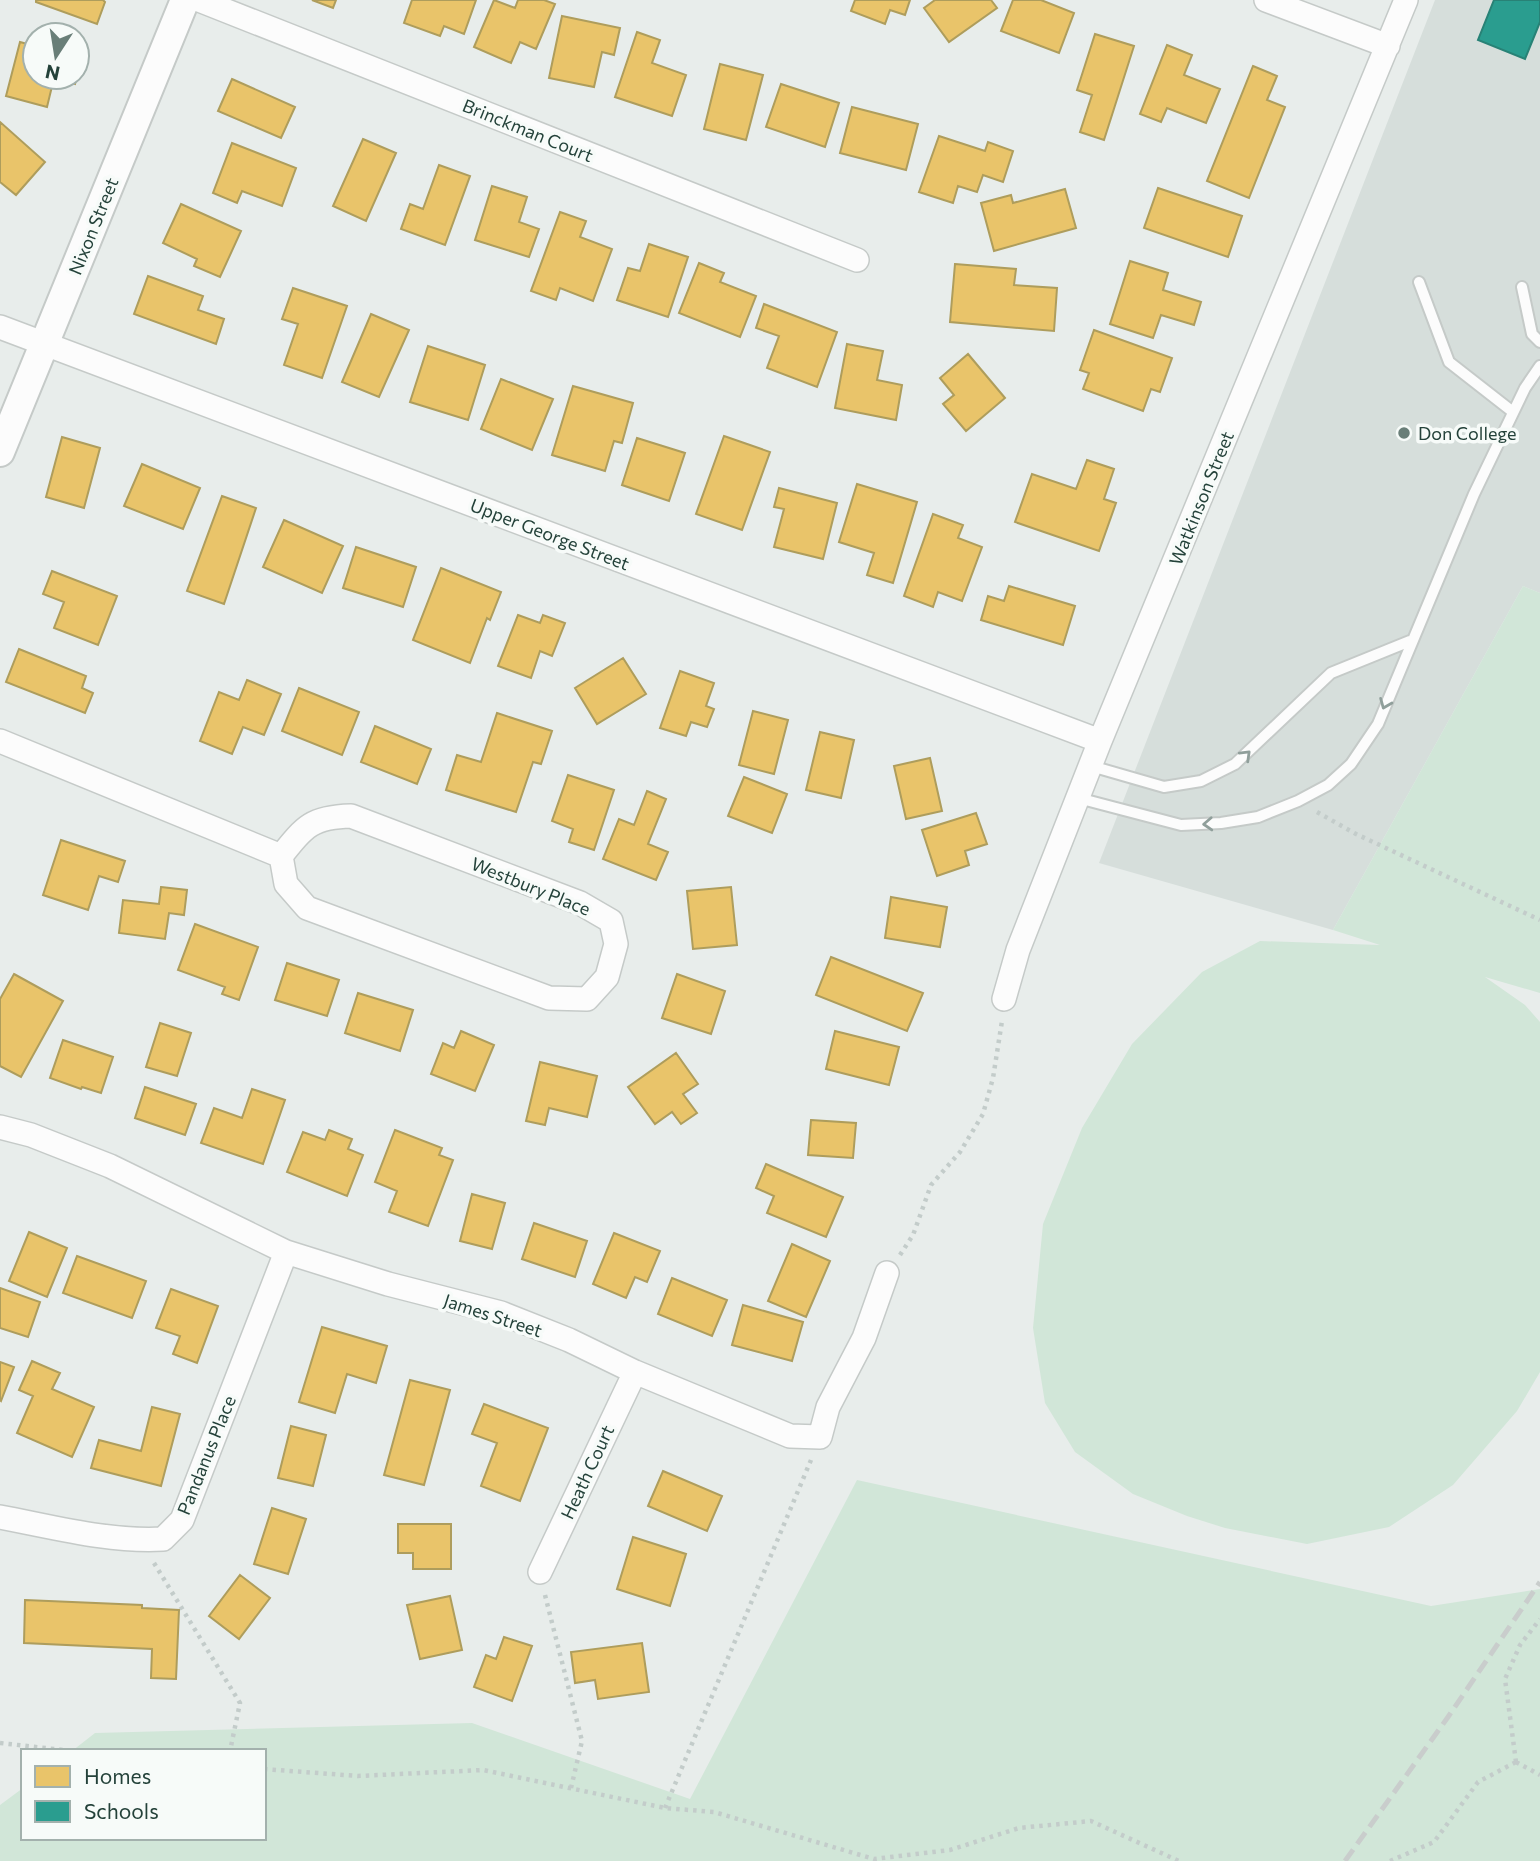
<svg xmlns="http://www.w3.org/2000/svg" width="1540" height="1861" viewBox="0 0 1540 1861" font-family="Commissioner,sans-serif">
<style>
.built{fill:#d6dedb}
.green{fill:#d1e6d8}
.homes{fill:#e9c46a;stroke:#ae9d5c;stroke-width:2}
.schools{fill:#2a9d8f;stroke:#288276;stroke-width:2}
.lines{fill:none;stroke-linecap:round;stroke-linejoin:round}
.service-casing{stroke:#c5cac8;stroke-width:14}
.minor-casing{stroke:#c5cac8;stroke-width:26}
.tertiary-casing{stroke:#c5cac8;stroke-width:32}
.path{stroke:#c3ccca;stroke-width:4.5;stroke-dasharray:3.5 5;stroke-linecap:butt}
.service{stroke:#fcfcfc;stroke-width:10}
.minor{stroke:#fcfcfc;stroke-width:23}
.tertiary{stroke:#fcfcfc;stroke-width:28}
.rail{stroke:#c9cdcc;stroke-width:5;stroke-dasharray:14 7;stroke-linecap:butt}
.oneway{stroke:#909f9b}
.poi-dot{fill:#697e78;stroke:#f7fbf9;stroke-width:2.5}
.labels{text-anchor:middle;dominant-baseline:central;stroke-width:7;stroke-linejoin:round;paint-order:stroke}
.street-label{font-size:18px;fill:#24423a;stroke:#f7fbf9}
.poi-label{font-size:18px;fill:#24423a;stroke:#f7fbf9;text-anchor:start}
</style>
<rect width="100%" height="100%" fill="#e8edeb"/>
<!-- built -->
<path class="built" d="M1435 0H1540V593L1523 586 1333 930 1099 863Z"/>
<!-- green -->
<path class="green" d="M1523 586 1540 593V993L1485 977 1525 1005 1540 1022V1372L1517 1411 1453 1485 1389 1527 1307 1544 1225 1528 1187 1516 1133 1494 1075 1452 1045 1403 1033 1328 1043 1224 1082 1128 1132 1044 1202 972 1260 941 1380 945 1333 930Z
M857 1480 1431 1606 1540 1589V1861H0V1805L23 1788V1838H264V1751H72L95 1733 472 1723 690 1799Z"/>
<!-- homes -->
<path class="homes" d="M36 0H103L105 2 97 24 36 2Z
M312 0H336L333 8Z
M412 0H476L464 34 444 26 440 36 404 23Z
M494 0 515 8 518 0H544L555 4 536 49 520 42 511 63 474 47Z
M855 0H910L905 15 890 10 885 24 851 11Z
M935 0H991L997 8 949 42 924 8Z
M1013 0H1041L1074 13 1059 53 1001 31Z
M562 16 620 28 614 55 602 52 594 87 549 78Z
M637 32 660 40 652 63 686 75 672 116 615 97Z
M1095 34 1134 46 1104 140 1080 132 1092 95 1077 90Z
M20 42 35 46V77H77V57L82 58 75 84 54 78 47 107 6 96Z
M1167 45 1192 55 1184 75 1220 89 1206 123 1167 108 1161 122 1140 114Z
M720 64 763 75 746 140 704 129Z
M1253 66 1277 76 1267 100 1285 107 1249 198 1207 181Z
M232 79 295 107 281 138 218 111Z
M781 84 839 103 825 147 766 127Z
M852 107 918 124 906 170 840 153Z
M0 122 45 162 16 195 0 182Z
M939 136 985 151 988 142 1013 151 1003 182 983 175 977 192 958 186 953 203 919 192Z
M363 139 396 153 366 221 333 206Z
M232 143 296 168 282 206 242 191 237 203 213 193Z
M439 165 470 176 445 245 401 229 410 204 423 209Z
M492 186 527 197 519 222 539 229 529 257 475 240Z
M1158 188 1242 216 1228 257 1144 228Z
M1065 189 1076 228 994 251 981 203 1011 195 1013 203Z
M181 204 241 231 220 277 194 266 197 259 163 243Z
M560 212 586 221 580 237 612 249 593 301 560 288 556 300 531 291Z
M649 244 688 257 668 317 617 300 628 268 640 271Z
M1130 261 1168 273 1163 290 1201 302 1194 325 1161 315 1153 338 1110 324Z
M699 263 724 273 720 282 756 296 740 337 679 313Z
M955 264 1016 269 1014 285 1057 288 1054 331 950 322Z
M148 276 203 296 198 310 224 319 216 344 134 314Z
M293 288 347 306 322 378 284 365 298 324 282 319Z
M764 304 837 332 817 387 767 368 779 336 756 328Z
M371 314 409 330 379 397 342 382Z
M1094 330 1172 358 1160 392 1151 389 1143 411 1083 389 1089 373 1080 370Z
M847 344 883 351 877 380 902 385 896 420 835 408Z
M428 346 485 365 468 420 410 402Z
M968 354 1005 398 966 431 943 404 954 395 940 378Z
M501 379 553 399 532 450 481 429Z
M573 386 633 403 622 443 614 441 605 471 552 455Z
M724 436 770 452 742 530 696 514Z
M62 437 100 448 84 508 46 497Z
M637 438 685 453 669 501 622 485Z
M1087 460 1114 469 1104 499 1116 503 1099 551 1015 522 1032 474 1076 489Z
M142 464 200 488 183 529 124 506Z
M857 484 917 502 893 583 867 575 874 553 839 542Z
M779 488 837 503 823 559 774 547 784 509 774 507Z
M222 496 256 508 224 604 187 591Z
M933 514 963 525 958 538 982 547 962 601 938 592 933 607 904 596Z
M284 520 343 546 322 593 263 567Z
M356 547 416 567 403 607 343 588Z
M441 568 501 592 490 620 487 618 470 663 413 640Z
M52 571 117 596 98 645 54 628 64 602 43 594Z
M1009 586 1075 606 1063 645 981 620 988 596 1004 601Z
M518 615 540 623 543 615 565 623 552 656 540 651 531 678 498 666Z
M19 649 86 676 82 688 93 693 85 713 6 682Z
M623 658 646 694 597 724 575 688Z
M680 671 714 683 706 706 714 709 707 727 691 722 686 736 660 728Z
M247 680 281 694 264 735 243 727 232 754 200 741 219 692 239 700Z
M299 688 359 712 342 755 282 731Z
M753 711 788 720 774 774 739 765Z
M497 713 552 731 541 764 533 762 516 812 446 790 457 755 481 762Z
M375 726 431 749 417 784 361 762Z
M820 732 854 740 841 798 806 790Z
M930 758 942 811 906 819 894 766Z
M568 775 614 790 594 850 569 842 573 829 552 821Z
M744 777 787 794 772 833 728 816Z
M647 791 666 799 648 844 668 852 656 880 603 859 619 819 634 825Z
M976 813 987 844 965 851 969 865 937 876 922 830Z
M61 840 125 861 118 882 99 876 88 910 43 895Z
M161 887 187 890 184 915 169 913 165 939 119 933 123 900 159 904Z
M731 887 737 945 693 949 687 891Z
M891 897 947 907 940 947 885 938Z
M195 924 258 947 239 1000 222 994 225 987 178 970Z
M831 957 923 993 907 1031 816 995Z
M287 963 339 980 327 1016 275 1000Z
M14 974 63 1001 21 1077 0 1066V999Z
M677 974 725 991 711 1034 662 1018Z
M358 993 413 1010 400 1051 345 1033Z
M160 1023 191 1033 177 1076 146 1067Z
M461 1031 494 1045 475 1091 431 1074 443 1043 454 1048Z
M835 1031 899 1047 889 1085 826 1069Z
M63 1040 113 1057 101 1093 82 1087 81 1089 50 1078Z
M676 1053 698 1084 683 1094 697 1113 681 1124 672 1112 655 1124 628 1087Z
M540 1062 597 1076 587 1117 549 1108 545 1125 526 1121Z
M145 1087 196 1104 185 1135 135 1118Z
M252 1089 285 1100 263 1164 201 1143 214 1108 242 1118Z
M811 1120 856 1123 853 1158 808 1155Z
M329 1130 352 1139 348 1149 363 1155 347 1196 287 1172 303 1132 325 1140Z
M395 1130 442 1148 439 1155 453 1160 428 1226 389 1212 397 1191 375 1182Z
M766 1164 843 1197 826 1237 767 1213 774 1196 756 1188Z
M472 1194 505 1203 492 1249 460 1241Z
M534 1223 587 1241 575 1277 522 1259Z
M29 1232 67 1248 47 1297 9 1281Z
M614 1233 660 1251 647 1282 635 1277 626 1298 593 1284Z
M792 1244 830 1261 806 1317 768 1301Z
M77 1256 146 1281 132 1318 63 1293Z
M672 1278 727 1300 712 1336 658 1314Z
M0 1288 40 1302 28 1337 0 1328Z
M171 1289 218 1306 197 1363 173 1354 180 1336 156 1328Z
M743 1305 803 1322 792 1361 732 1345Z
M322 1327 387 1346 376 1383 347 1374 335 1413 299 1402Z
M32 1361 60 1373 52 1389 94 1407 72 1457 17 1433 33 1396 19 1390Z
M0 1362 14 1367 1 1401 0 1400Z
M410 1380 450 1390 424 1485 384 1475Z
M484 1404 548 1428 520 1501 481 1486 497 1443 472 1434Z
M152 1407 180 1414 161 1486 91 1468 99 1440 141 1451Z
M291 1426 326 1435 313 1486 278 1478Z
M663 1471 722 1496 707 1531 648 1506Z
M272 1508 306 1519 288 1574 254 1564Z
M398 1524H451V1569H413V1553H398Z
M633 1537 686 1554 670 1606 617 1589Z
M240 1575 270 1598 239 1639 209 1616Z
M450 1596 462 1650 420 1659 407 1605Z
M25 1600 142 1605V1608L179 1610 176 1679 151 1678 152 1649 24 1643Z
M504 1637 532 1646 512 1701 474 1687 486 1655 496 1659Z
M642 1643 649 1692 598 1699 595 1680 575 1683 571 1652Z"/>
<!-- schools -->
<path class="schools" d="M1494 0H1540V22L1525 59 1478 40Z"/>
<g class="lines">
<defs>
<path id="service" d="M1419 282 1449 362 1513 412
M1522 287 1532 334 1540 342
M1091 766 1164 787 1201 781 1235 764 1331 673 1410 641
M1078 798 1181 825 1221 823 1258 817 1298 801 1328 785 1351 764 1378 724 1474 494 1525 388 1540 366"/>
<path id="minor" d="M199 0 857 260
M1266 0 1388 46
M0 327 1100 741
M0 741 281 856
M351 816 580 903 611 921 616 944 607 977 587 999 549 998 307 908 286 884 281 856C305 826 312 817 351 816Z
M1004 999 1018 950 1100 741 1406 0
M0 1127 31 1135 110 1166 286 1252 388 1284 501 1313 569 1340 635 1372 790 1436 820 1437 828 1407 864 1338 887 1273
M0 1517C54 1527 108 1542 163 1539L182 1520 286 1252
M540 1572 635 1372"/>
<path id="tertiary" d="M0 452 185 0"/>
</defs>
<!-- service casing -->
<use href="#service" class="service-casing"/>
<!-- minor casing -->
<use href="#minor" class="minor-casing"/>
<!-- tertiary casing -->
<use href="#tertiary" class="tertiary-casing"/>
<!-- path -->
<path class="path" d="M1317 812 1356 834 1540 920
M900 1255 913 1235 931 1185 960 1152 983 1114 993 1078 1002 1021
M154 1563 240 1703 230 1751
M545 1595 582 1741 571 1788
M0 1743 72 1751
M1516 1762 1505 1679 1520 1645 1540 1619
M1516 1762 1540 1775
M264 1769 358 1776 483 1770 665 1808 714 1812 874 1859 950 1850 1019 1828 1091 1821 1179 1861
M665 1808 811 1460
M1390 1861 1434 1842 1478 1782 1516 1762"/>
<!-- service -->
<use href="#service" class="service"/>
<!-- minor -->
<use href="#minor" class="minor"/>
<!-- tertiary -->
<use href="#tertiary" class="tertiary"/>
<!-- rail -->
<path class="rail" d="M1345 1861 1448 1717 1540 1582"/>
</g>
<!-- one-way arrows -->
<defs><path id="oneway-chevron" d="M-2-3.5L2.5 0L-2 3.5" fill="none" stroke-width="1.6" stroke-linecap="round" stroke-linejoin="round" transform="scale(1.75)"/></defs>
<g class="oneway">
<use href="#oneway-chevron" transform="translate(1385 704) rotate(112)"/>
<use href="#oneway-chevron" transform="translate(1246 755) rotate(-44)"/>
<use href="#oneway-chevron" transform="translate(1208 824) rotate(177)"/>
</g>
<!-- markers -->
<circle class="poi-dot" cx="1404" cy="433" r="7"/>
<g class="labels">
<!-- street labels -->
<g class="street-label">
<text transform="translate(528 130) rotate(22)">Brinckman Court</text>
<text transform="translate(93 226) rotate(-68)">Nixon Street</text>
<text transform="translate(1201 498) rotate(-68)">Watkinson Street</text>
<text transform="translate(550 534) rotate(21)">Upper George Street</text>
<text transform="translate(531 886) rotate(22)">Westbury Place</text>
<text transform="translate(493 1315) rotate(18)">James Street</text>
<text transform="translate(206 1455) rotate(-68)">Pandanus Place</text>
<text transform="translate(587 1472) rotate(-65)">Heath Court</text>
</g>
<!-- poi labels -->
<g class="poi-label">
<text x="1418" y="433">Don College</text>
</g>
</g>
<!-- legend -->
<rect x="21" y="1749" width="245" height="91" fill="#f7fbf9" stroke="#a3b1ad" stroke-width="2"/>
<rect x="35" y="1766" width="35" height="21" fill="#e9c46a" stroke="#a3b1ad" stroke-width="2"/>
<text x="84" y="1784" font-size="21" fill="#24423a">Homes</text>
<rect x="35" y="1801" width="35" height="21" fill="#2a9d8f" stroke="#a3b1ad" stroke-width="2"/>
<text x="84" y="1819" font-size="21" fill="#24423a">Schools</text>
<!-- north arrow -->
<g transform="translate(56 56) rotate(192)"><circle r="33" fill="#f7fbf9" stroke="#a3b1ad" stroke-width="2"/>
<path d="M0-5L12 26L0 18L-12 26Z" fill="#697e78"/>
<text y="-10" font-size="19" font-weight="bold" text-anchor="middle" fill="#24423a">N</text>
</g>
</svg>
